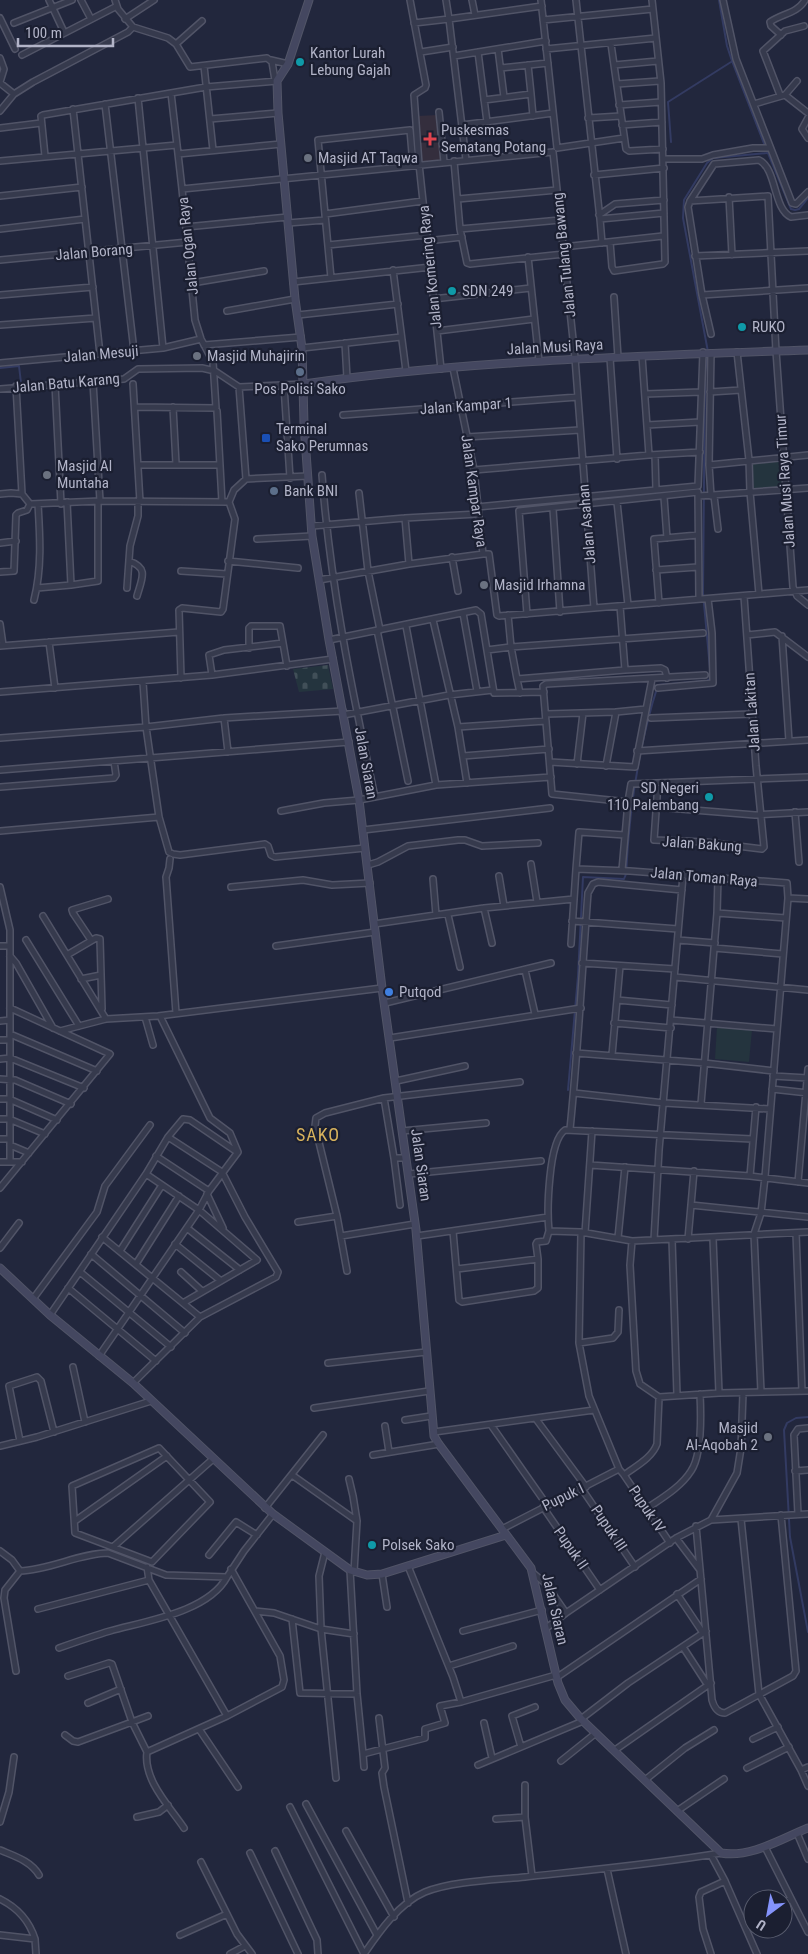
<svg xmlns="http://www.w3.org/2000/svg" width="808" height="1954" viewBox="0 0 808 1954" font-family="'Roboto Condensed',sans-serif">
<style>
.medical{fill:#342e3d}
.cemetery{fill:url(#cemetery-stones)}
.park{fill:#24343e}
.lines{fill:none;stroke-linecap:round;stroke-linejoin:round}
.stream{stroke:#333b62;stroke-width:2}
.street-casing{stroke:#515467;stroke-width:8}
.secondary-casing{stroke:#515467;stroke-width:9}
.street{stroke:#363a4d;stroke-width:5}
.secondary{stroke:#444760;stroke-width:7}
.culture-dot{fill:#0f9aa8;stroke:#1b1f31;stroke-width:2}
.health-dot{fill:#e0444e;stroke:#1b1f31;stroke-width:2}
.worship-dot{fill:#6b7280;stroke:#1b1f31;stroke-width:2}
.service-dot{fill:#5c6f8a;stroke:#1b1f31;stroke-width:2}
.transit-dot{fill:#1a4fb4;stroke:#1b1f31;stroke-width:2}
.shop-dot{fill:#3f7fe0;stroke:#1b1f31;stroke-width:2}
.labels{text-anchor:middle;dominant-baseline:central;stroke-width:4.5;stroke-linejoin:round;paint-order:stroke}
.poi-label{font-size:15px;fill:#b2b4c8;stroke:#1b1f31;text-anchor:start}
.street-label{font-size:15px;fill:#b2b4c8;stroke:#1b1f31}
.quarter-label{font-size:18px;letter-spacing:1px;fill:#d7b25d;stroke:#1b1f31}
</style>
<defs>
<pattern id="cemetery-stones" width="16" height="16" patternUnits="userSpaceOnUse" patternTransform="scale(1.25)"><rect width="16" height="16" fill="#24343e"/><path d="M2 7V4a2 2 0 0 1 4 0v3zM10 15v-3a2 2 0 0 1 4 0v3z" fill="#414f58"/></pattern>
</defs>
<rect width="100%" height="100%" fill="#22273d"/>
<!-- medical -->
<path class="medical" d="M438 115 443 161 420 163 417 116Z"/>
<!-- cemetery -->
<path class="cemetery" d="M328 665 333 689 299 692 293 669Z"/>
<!-- park -->
<path class="park" d="M781 460 784 488 754 491 751 463Z
M717 1026 752 1030 749 1062 715 1059Z"/>
<g class="lines">
<!-- stream -->
<path class="stream" d="M719 0 727 46 732 61 765 146 791 209 795 210 799 209 808 198
M671 142 668 102 731 62
M708 352 683 218 684 200 707 163 713 158 767 153
M707 357 705 372 703 593 710 669
M0 368 19 366 21 383
M521 507H534
M568 1090 578 976 583 877 624 879 626 874C629 813 639 744 658 685L707 681 711 678
M808 1417 796 1418 787 1423 784 1430 790 1537 808 1632"/>
<defs>
<path id="street" d="M49 0 64 32
M81 0 91 19
M115 0 118 9 133 27 168 38 176 44 190 67 267 58 272 62 275 80
M410 0 426 85 425 88 414 95 419 164 441 369
M446 0 449 19 542 6
M472 0 475 15
M541 0 557 148
M576 0 600 219 664 213
M723 0 736 59 792 203 796 204 808 192
M0 18 15 49
M125 19 154 0
M543 20 653 9
M14 23 72 0
M414 23 449 19 466 160
M781 35 771 26 770 22C781 14 798 13 805 0
M176 44 202 21
M611 44 626 149 629 151 663 149
M498 49 504 97
M546 49 656 38
M421 52 453 47
M478 52 487 122
M22 55 117 6
M454 56 546 41
M0 58 4 69 0 82
M271 60 288 64
M614 65 658 61
M204 66 213 150
M501 68 548 63
M0 83 14 94
M617 84 660 81
M171 93 177 145
M531 94 533 116
M780 95 763 51 785 31 804 26
M785 95 797 81
M138 98 163 348
M484 100 531 94 528 65
M105 104 134 351
M754 104 785 95 808 113
M619 105 661 102
M73 109 100 354
M0 111 14 94 33 82 128 32 133 27
M439 112 444 162
M588 118 621 116
M808 118 802 129 808 138
M210 119 278 113
M462 125 553 113
M622 125 662 122
M0 128 41 123
M557 148 624 138
M553 152 575 358 594 608 808 590
M178 154 281 144
M45 156 41 116 43 115 206 87 277 81
M663 159H702L713 155 753 148H769
M0 161 177 145 182 189
M454 161 460 229 467 263 470 264 564 254
M594 175 664 168
M0 196 82 187
M729 197 732 255
M458 199 557 190
M690 201 714 164 759 160C777 169 773 209 791 217L808 215
M325 214 423 201
M599 215 615 204 664 200
M600 219 602 243
M288 223 325 220
M186 227 288 217
M0 229 85 219
M460 229 560 220
M427 241 462 237
M610 242 612 267 614 271 663 264 665 262 661 83 652 0
M328 245 427 235
M563 247 663 236
M695 256 808 251
M528 257 539 361
M0 260 188 242
M393 270 406 371
M331 278 318 140 410 130 413 165
M293 282 431 267
M192 283 264 271
M0 295 93 287
M702 295 808 288
M614 297 618 357
M433 299 531 288
M227 311 295 299
M298 315 398 304
M0 325 96 318
M437 331 534 319
M711 334 702 295 688 207 690 201 768 196 776 351 793 587 797 596 808 605
M345 343 347 378
M204 345 301 337
M302 348 401 337
M737 352 749 460 750 492 759 594
M642 356 649 455
M610 358 617 459
M0 363 163 348 201 339
M93 382 100 501
M55 384 61 504
M133 384 140 502
M16 386 22 494 30 504 100 501 229 502 234 490 246 479 308 476
M284 386 290 478
M239 387 246 479
M0 389 124 379 138 369 202 368 215 371 239 387 304 384
M710 392 741 390
M645 394 701 392
M135 407 216 408 213 362 201 339 195 320 182 189 553 152
M173 407 176 464
M217 411 222 502
M343 415 578 397
M647 425 700 422
M467 437 580 430
M655 455 656 490
M138 465H220
M709 465 808 455
M474 470 649 455 700 452
M322 475C330 584 352 691 375 797
M359 493 368 571 380 630
M0 494 11 493 22 494
M699 496 808 488
M711 496 709 465 711 353
M714 496 718 529
M664 497 667 538
M67 502 71 585
M617 502 628 605
M477 507 698 486 703 352
M553 509 560 612
M312 526 405 518 478 514
M257 539 312 536
M0 543 16 541
M483 554H489L497 615 499 616 594 608
M452 557 458 591
M129 561C149 568 142 578 137 596
M228 561 298 568
M409 564 483 554 474 470 453 368
M656 570 698 567
M181 571 227 574
M0 572 14 571 16 515 18 513 27 510 30 504
M319 580 409 564 405 518
M37 588 71 585 98 581V502
M127 588 130 546 138 516V502
M34 600C42 569 40 536 38 504
M659 603 654 539 698 535
M620 606 625 670 517 679 511 647 703 633
M463 613 477 691
M527 614 519 511 698 492 699 599
M433 620 458 727 467 783
M0 624 3 645
M406 626 436 785
M377 630 408 781
M747 635 775 632 808 657
M782 636 789 741
M329 640 476 610 481 614 494 693 544 692
M49 642 55 688
M0 646 179 632
M249 648V628L251 626H280L283 643
M487 650 511 647 508 615
M625 670 661 668 665 670 667 678
M212 675 209 655 224 650 283 643 287 666
M181 678 179 610 182 608 221 612 223 609 235 519 229 502
M517 679 520 693
M143 682 146 727 159 817 169 852 173 854 180 855 265 844 268 846 271 855 275 857 365 848
M658 688 713 683 712 633 708 599
M0 692 212 675 333 659
M546 714 616 712 646 709
M343 715 449 695 493 690
M224 718 228 752
M651 718 751 714
M458 727 546 721
M0 738 146 727 224 718 343 711
M637 751 808 740
M463 756 549 749
M550 762 635 767 652 679
M577 764 583 713
M606 766 616 712
M0 770 349 742
M658 783 654 840 705 842 762 849 764 847 756 766 744 596
M0 787 114 778 116 775 114 761
M628 802 552 794 543 686 546 684 705 675
M656 807 755 815 808 812
M281 811 324 803 359 800 436 785 551 777
M795 812 799 862
M363 830 550 808
M0 831 159 817
M170 859 169 868 166 877 176 1013
M531 864 537 902
M368 865 378 862 408 846 458 840H465L482 846 538 843
M576 869 579 832 625 835
M622 870 628 802 631 784 808 777
M499 876 504 906
M433 879 436 915
M0 887 10 930V1162
M231 887 303 880 332 885 370 883
M788 898 808 899
M484 908 492 943
M717 913 786 918
M448 915 460 967
M43 916 106 1019
M572 921 678 929
M374 924 484 908 574 899 576 869 630 871 787 883 788 898 765 1177 761 1213 754 1234 761 1392
M26 940 79 1026
M91 940 73 913 72 910 108 899
M678 940 715 943
M571 944 574 899
M0 946H9
M276 946 375 932
M714 948 783 954
M67 955 96 938 100 939 102 1009
M10 956 16 963 53 1028
M582 963 675 969
M525 970 535 1014
M675 977 808 990
M81 979 101 975
M617 1000 672 1005
M385 1003 551 963
M145 1017 153 1045
M671 1020 777 1029
M0 1021 10 1020
M614 1023 671 1028
M60 1031 106 1019 158 1016 382 988
M10 1034 97 1071
M390 1038 581 1008
M0 1040H10
M576 1053 704 1063 774 1071
M612 1055 620 966
M0 1059 10 1058 84 1088
M773 1076 808 1078
M0 1079 15 1080 71 1104
M396 1081 465 1066
M772 1089 808 1093
M574 1093 664 1103 770 1109
M384 1098 520 1082
M0 1099H9L57 1120
M701 1104 717 913 718 878
M0 1119H9L45 1134
M570 1129C578 1051 582 972 588 893L593 884 598 882 682 890
M402 1131 486 1123
M0 1139H10
M752 1139 565 1130C548 1141 547 1212 549 1231L581 1232 632 1241 808 1232
M10 1145 29 1153
M156 1156 209 1191
M394 1158 400 1205
M0 1162H22
M590 1165 750 1176 808 1183
M146 1174 199 1210 257 1260 183 1303
M409 1174 541 1161
M750 1176 756 1107
M798 1182 808 1069
M0 1188 110 1054 10 1008
M207 1194 223 1228
M691 1205 808 1217
M298 1222 337 1216
M187 1228 240 1270
M453 1231 459 1300 462 1302 534 1291 538 1288V1259L536 1244 537 1242 546 1241 549 1231
M581 1232 579 1343 589 1396 619 1469
M585 1233 592 1131
M796 1233 802 1391
M341 1236 415 1224
M417 1236 548 1217
M102 1237 200 1317
M618 1238 625 1167
M713 1238 719 1393
M672 1239 677 1395
M688 1239 694 1171
M654 1240 659 1150 683 876
M632 1241 630 1265 636 1371 640 1384 659 1397 719 1393 808 1391
M175 1244 221 1281
M0 1248 19 1223
M120 1251 162 1185
M91 1254 185 1333
M136 1264 179 1196
M457 1269 538 1259
M347 1271 337 1216 315 1126 316 1118 325 1113 384 1098 394 1158H406
M80 1272 171 1347
M181 1272 202 1291
M68 1288 156 1361
M33 1299 97 1212 105 1186 150 1125
M50 1315 146 1174 168 1137 183 1119 190 1120 237 1152
M579 1343 613 1338 618 1332 619 1310
M99 1356 199 1210 209 1191 238 1152 230 1133 210 1118 160 1016
M328 1363 426 1352
M73 1367 85 1422
M133 1383 200 1317 276 1277 278 1272 245 1217 222 1172 168 1137
M314 1408 429 1391
M536 1419 586 1487
M405 1420 431 1416
M491 1425 547 1505
M385 1426 389 1452
M434 1432 594 1410
M20 1441 9 1386 37 1377 41 1381 54 1432
M0 1446 37 1437 151 1401
M159 1448 210 1502 152 1562 75 1533 72 1486Z
M373 1455 439 1444
M795 1471 808 1470
M292 1475 357 1521 354 1572
M624 1475C636 1466 652 1458 657 1444L659 1397
M349 1479 353 1496 357 1521
M582 1489 635 1567
M543 1507 600 1590
M265 1508 323 1435
M646 1509C662 1498 681 1487 691 1471 702 1455 701 1414 700 1394
M798 1514 794 1435 798 1429 808 1428
M741 1519 759 1694 801 1770 808 1786
M711 1520 808 1514
M75 1521 167 1456
M696 1526 712 1700C714 1707 717 1713 725 1713L793 1676 796 1671 781 1515
M502 1529 619 1469 624 1475 670 1543
M676 1538 700 1570
M113 1547 213 1459
M0 1551 12 1560 20 1571C49 1570 81 1553 108 1553L166 1575 227 1577 244 1551 273 1514
M325 1552 319 1576 321 1629 336 1778
M209 1555 236 1522 257 1535
M408 1566 453 1677 461 1702 556 1675
M147 1567 149 1580 227 1716
M350 1570 357 1694 363 1754 425 1738V1729L445 1723 440 1706 461 1702
M533 1573 546 1584 566 1613
M382 1574 387 1607
M677 1594 703 1633
M38 1609 149 1580
M255 1611 274 1613 321 1629 354 1634
M292 1619 300 1693 357 1694
M545 1629 566 1613 676 1538 711 1520 737 1473 741 1448 743 1393
M463 1631 542 1610
M683 1647 707 1684
M59 1648C76 1642 93 1636 110 1631 146 1621 208 1612 227 1577
M449 1666 513 1646
M16 1671 4 1598 5 1590 20 1571
M68 1676 109 1663 112 1664 132 1722 148 1716
M556 1678 701 1579
M88 1703 121 1689
M379 1718 385 1768 382 1773 384 1787 408 1903
M581 1719 628 1683 706 1631
M484 1723 492 1758
M199 1729 238 1787
M65 1735 73 1741 78 1742 132 1722 147 1752
M753 1739 778 1727
M521 1747 512 1716 535 1707
M615 1750 711 1683
M363 1754 364 1767
M561 1761 596 1733
M478 1765 583 1721
M747 1768 789 1747
M801 1770 808 1767
M645 1780 685 1748 714 1730
M525 1785V1817L532 1876
M306 1804 377 1935
M290 1807 364 1954
M677 1811 724 1779
M137 1817 159 1812 168 1805
M496 1819 525 1817
M0 1822 9 1792 14 1757
M184 1828C170 1807 143 1780 147 1752L227 1716 282 1687 284 1680 280 1656 231 1569
M346 1831 394 1917
M797 1833 808 1859
M765 1847 808 1932
M0 1850C14 1856 31 1861 39 1875
M275 1851 317 1940 318 1954
M250 1853 298 1954
M711 1855 725 1881 757 1954
M201 1862 237 1934 252 1954
M607 1869 626 1954
M0 1899C18 1908 29 1920 35 1939
M783 1903 791 1899
M0 1935 35 1939 36 1954
M180 1935 227 1914
M230 1954 245 1946
M364 1954C379 1932 399 1903 425 1892 452 1881 496 1880 525 1877 591 1870 656 1864 721 1853
M711 1954 703 1929 699 1897 701 1892 725 1881"/>
<path id="secondary" d="M309 0 288 64 277 81 278 113 295 299 302 348 304 424 312 536 329 640 359 800 382 988 416 1230 434 1436 438 1443 531 1568 558 1683 565 1700 581 1719 721 1853C751 1858 781 1839 808 1828
M304 384C471 360 640 356 808 350
M0 1268 50 1315 133 1383 273 1514 350 1570 367 1575 382 1574 506 1535"/>
</defs>
<!-- street casing -->
<use href="#street" class="street-casing"/>
<!-- secondary casing -->
<use href="#secondary" class="secondary-casing"/>
<!-- street -->
<use href="#street" class="street"/>
<!-- secondary -->
<use href="#secondary" class="secondary"/>
</g>
<!-- markers -->
<g class="culture-dot">
<circle cx="300" cy="62" r="5"/>
<circle cx="452" cy="291" r="5"/>
<circle cx="742" cy="327" r="5"/>
<circle cx="709" cy="797" r="5"/>
<circle cx="372" cy="1545" r="5"/>
</g>
<path class="health-dot" d="M427.5 131.5h5v5h5v5h-5v5h-5v-5h-5v-5h5z"/>
<g class="worship-dot">
<circle cx="308" cy="158" r="5"/>
<circle cx="197" cy="356" r="5"/>
<circle cx="47" cy="475" r="5"/>
<circle cx="484" cy="585" r="5"/>
<circle cx="768" cy="1437" r="5"/>
</g>
<g class="service-dot">
<circle cx="300" cy="372" r="5"/>
<circle cx="274" cy="491" r="5"/>
</g>
<rect class="transit-dot" x="261" y="433" width="10" height="10" rx="2.5"/>
<circle class="shop-dot" cx="389" cy="992" r="5"/>
<g class="labels">
<!-- poi labels -->
<g class="poi-label">
<text x="310" y="53">Kantor Lurah<tspan x="310" dy="17">Lebung Gajah</tspan></text>
<text x="441" y="130">Puskesmas<tspan x="441" dy="17">Sematang Potang</tspan></text>
<text x="318" y="158">Masjid AT Taqwa</text>
<text x="462" y="291">SDN 249</text>
<text x="752" y="327">RUKO</text>
<text x="207" y="356">Masjid Muhajirin</text>
<text x="300" y="389" text-anchor="middle">Pos Polisi Sako</text>
<text x="276" y="429">Terminal<tspan x="276" dy="17">Sako Perumnas</tspan></text>
<text x="57" y="466">Masjid Al<tspan x="57" dy="17">Muntaha</tspan></text>
<text x="284" y="491">Bank BNI</text>
<text x="494" y="585">Masjid Irhamna</text>
<text x="699" y="788" text-anchor="end">SD Negeri<tspan x="699" dy="17">110 Palembang</tspan></text>
<text x="399" y="992">Putqod</text>
<text x="758" y="1428" text-anchor="end">Masjid<tspan x="758" dy="17">Al-Aqobah 2</tspan></text>
<text x="382" y="1545">Polsek Sako</text>
</g>
<!-- street labels -->
<g class="street-label">
<text transform="translate(188 246) rotate(-96)">Jalan Ogan Raya</text>
<text transform="translate(94 252) rotate(-5)">Jalan Borang</text>
<text transform="translate(564 255) rotate(-96)">Jalan Tulang Bawang</text>
<text transform="translate(430 267) rotate(-96)">Jalan Komering Raya</text>
<text transform="translate(555 347) rotate(-3)">Jalan Musi Raya</text>
<text transform="translate(101 354) rotate(-5)">Jalan Mesuji</text>
<text transform="translate(66 383) rotate(-5)">Jalan Batu Karang</text>
<text transform="translate(466 406) rotate(-4)">Jalan Kampar 1</text>
<text transform="translate(785 481) rotate(-94)">Jalan Musi Raya Timur</text>
<text transform="translate(474 491) rotate(82)">Jalan Kampar Raya</text>
<text transform="translate(587 524) rotate(-95)">Jalan Asahan</text>
<text transform="translate(752 712) rotate(-94)">Jalan Lakitan</text>
<text transform="translate(366 763) rotate(80)">Jalan Siaran</text>
<text transform="translate(702 844) rotate(4)">Jalan Bakung</text>
<text transform="translate(704 877) rotate(5)">Jalan Toman Raya</text>
<text transform="translate(421 1165) rotate(82)">Jalan Siaran</text>
<text transform="translate(563 1497) rotate(-26)">Pupuk I</text>
<text transform="translate(647 1509) rotate(56)">Pupuk IV</text>
<text transform="translate(609 1528) rotate(56)">Pupuk III</text>
<text transform="translate(571 1548) rotate(55)">Pupuk II</text>
<text transform="translate(555 1609) rotate(77)">Jalan Siaran</text>
</g>
<!-- quarter labels -->
<g class="quarter-label">
<text x="318" y="1134">SAKO</text>
</g>
</g>
<!-- north arrow -->
<g transform="translate(768 1914) rotate(212)"><circle r="24" fill="#1b1f31" stroke="#575b6d"/>
<path d="M0-4L9 19L0 12L-9 19Z" fill="#8493fb"/>
<text y="-8" font-size="14" font-weight="bold" text-anchor="middle" fill="#b2b4c8">U</text>
</g>
<!-- scale -->
<path d="M18 38v8h95v-8" fill="none" stroke="#b2b4c8" stroke-width="2.5"/>
<text x="25" y="38" font-size="15" fill="#b2b4c8" stroke="#1b1f31" stroke-width="4" paint-order="stroke">100 m</text>
</svg>
